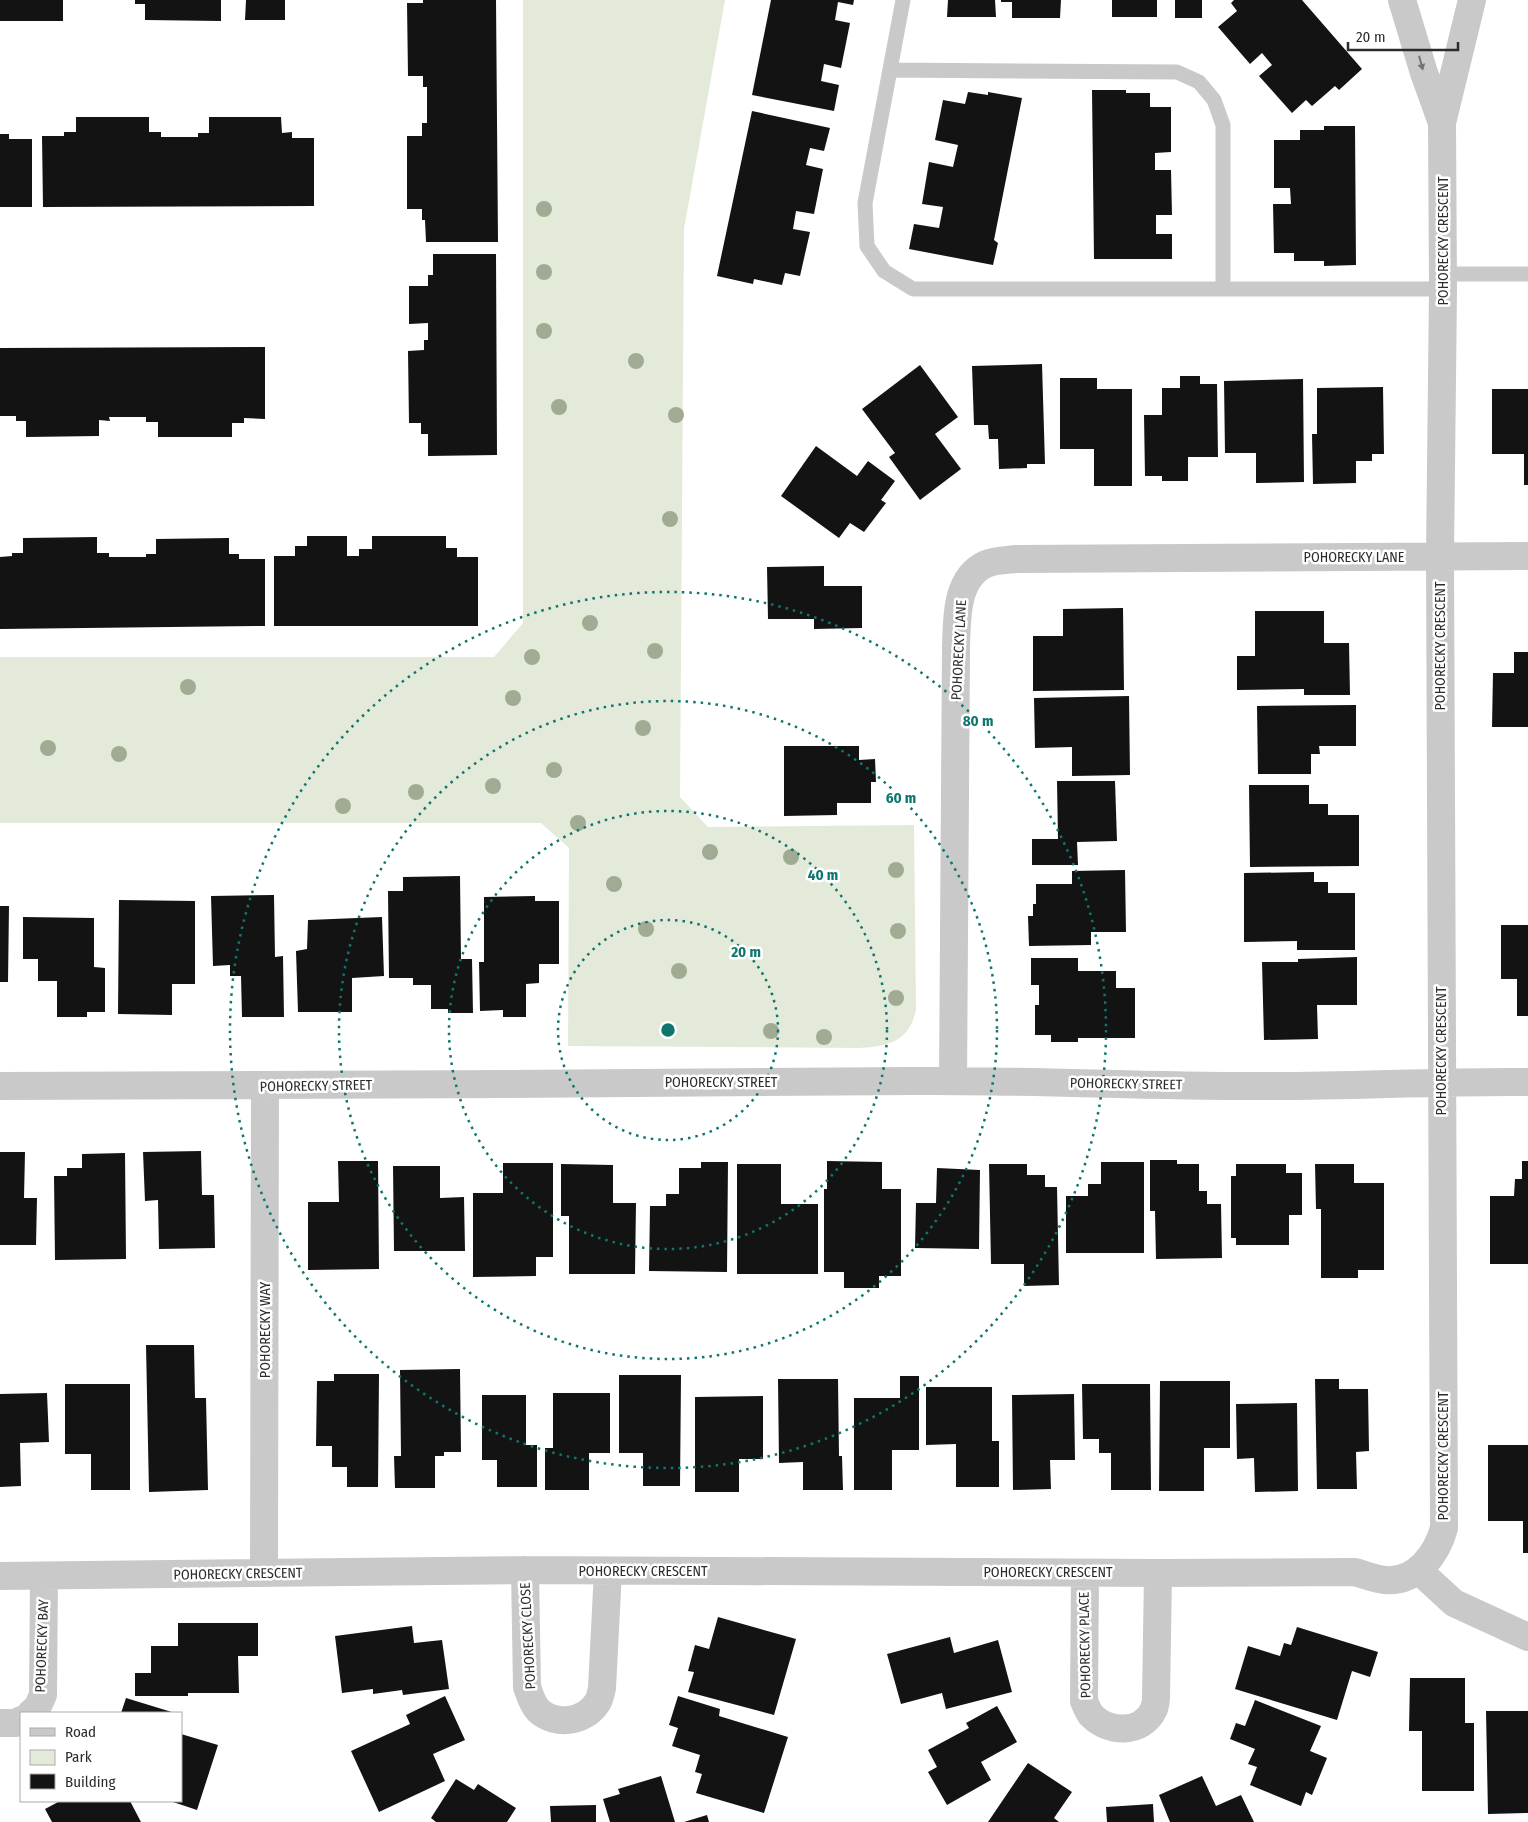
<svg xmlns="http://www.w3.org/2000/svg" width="1528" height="1822" viewBox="0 0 1528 1822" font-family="'Fira Sans Condensed',sans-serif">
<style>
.park{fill:#e4ead9}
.building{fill:#131313}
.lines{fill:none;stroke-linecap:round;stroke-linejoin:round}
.service{stroke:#c9c9c9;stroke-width:15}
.minor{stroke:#c9c9c9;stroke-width:28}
.tree{fill:#a1ab93}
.oneway{fill:#737373}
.ring{fill:none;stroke:#0f766e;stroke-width:2.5;stroke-dasharray:2.5 5}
.labels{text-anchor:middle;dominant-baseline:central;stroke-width:5;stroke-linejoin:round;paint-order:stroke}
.street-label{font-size:14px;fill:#2c2c2c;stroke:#fff}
.centre{fill:#0f766e;stroke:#fff;stroke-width:2.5}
.ring-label{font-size:15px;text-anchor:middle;font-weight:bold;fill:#0f766e;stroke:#fff;stroke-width:5;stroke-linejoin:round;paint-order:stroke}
</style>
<rect width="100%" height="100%" fill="#fff"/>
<!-- park -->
<path class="park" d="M523 0H725L684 229 680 797 708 827 914 825 916 1009C910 1041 890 1046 860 1048L568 1046 569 848 541 823H0V657H494L523 623Z"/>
<!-- building -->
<path class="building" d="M0 0H63V21H0Z
M135 0H221V21L145 20V4H135Z
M246 0H285V20H245Z
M423 0H496L498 242H426L425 220H422V209H407V136H422V123H427V87H423V76H408L407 3H423Z
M771 0H854L853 5 838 2 835 20 850 23 841 68 824 64 821 81 839 85 834 111 752 95Z
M948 0H995L996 17H947Z
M1001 0H1061L1060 18H1012V2H1001Z
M1112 0H1157V17H1112Z
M1175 0H1202V18H1175Z
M1234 0H1302L1362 69 1339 90 1335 86 1312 106 1306 100 1292 113 1259 76 1272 65 1262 53 1250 64 1218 27 1237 11 1231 3Z
M1092 90H1126V93H1150V107H1171V152L1155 153V170H1171L1172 215H1156V234H1172V259H1094Z
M968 92 988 95V92L1022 98 994 240 998 243 993 265 909 249 914 224 939 228 943 207 922 204 929 162 953 167 958 145 935 140 943 100 965 104Z
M752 111 830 128 824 151 810 148 806 165 823 169 814 214 796 211 793 229 810 232 800 276 785 273 782 285 754 279 753 284 717 276Z
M76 117H149V132H161V137H198V133H209V117H281L282 133 292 132V138H314V206L43 207 42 136H64V132H76Z
M1324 126H1355L1356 265 1324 266V261H1294V253H1274L1273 204H1291L1290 188H1274V140H1300V130H1324Z
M0 134H9V139H32V207H0Z
M433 254H496L497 455 428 456V434H421V423H409L408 351 424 350V340H428V323L409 324V286H428V275H433Z
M265 347V419L244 418V423H232V437H158V422H146V417H109L110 421 99 420V436L26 437V421H16V416H0V348Z
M1042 364 1045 464H1027V468L999 469 998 439H989L988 425H974L972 366Z
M920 365 958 417 935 434 961 469 920 500 889 457 895 453 862 409Z
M1180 376H1200V384H1217L1218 457H1188V481H1162V476H1145L1144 415H1162V388H1180Z
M1060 378H1097V389H1132V486H1094V449H1060Z
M1303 379 1304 482 1256 483V453H1225L1224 381Z
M1383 387 1384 454H1372V461H1356V483L1313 484 1312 434H1317V388Z
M1492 389H1528V485H1524V454H1492Z
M816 446 857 476 868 461 895 481 881 500 886 503 864 532 850 523 839 538 781 496Z
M307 536H347V556H359V549H372V536H446V548H457V557H478V626H274V556H295V546H307Z
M97 537V553H109V557H146V554H156V539L229 538V554H239V559H265V626L0 629V557L12 556V553H23V538Z
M824 566V586H862V628L814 629V619H768L767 567Z
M1123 608 1124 690 1033 691V636H1063V609Z
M1255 611H1324V643H1349L1350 695H1304V689L1237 690V656H1255Z
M1514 652H1528V727H1492L1493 673H1514Z
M1129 696 1130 775 1072 776V747L1035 748 1034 698Z
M1356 705V746H1319L1320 754H1311V774H1258L1257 706Z
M784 746H859V760L875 759 876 782H871V803H837V815L784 816Z
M1057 781H1115L1117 841 1077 842 1078 865H1032V839H1058Z
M1249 785H1309V804H1328V815H1359V866L1250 867Z
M1125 870 1126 932H1091V945L1029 946 1028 916H1033V904H1036V884H1072V871Z
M1314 872V882H1328V893H1355V950H1297V941L1244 942V873Z
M460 876 461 959H472L473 1013H448V1009H431V985H413V978H389L388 891H403V877Z
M274 895 275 957 283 956 284 1017H242L241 976H230V965L213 966 211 896Z
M535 896V901H559V964H539V983L526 984V1017H503V1010L480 1011 479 962H484V897Z
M119 900 195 901V984H172V1015L118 1014Z
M0 906H9L8 982H0Z
M23 917 94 918V967L105 968V1012H87V1017H57V981H38V959H23Z
M382 917 384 976 352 978V1012H298L296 951 307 949 308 920Z
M1501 925H1528V1016H1517V979H1501Z
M1357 957V1005H1317L1318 1039 1264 1040 1262 962H1298V959Z
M1031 958H1078V971H1116V988H1135V1038H1078V1042H1051V1035H1035V1005H1039V985H1031Z
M201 1151 202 1195H214L215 1248 159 1249 158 1200 145 1201 143 1152Z
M0 1152H25L24 1198H37L36 1245H0Z
M125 1153 126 1259 55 1260 54 1176H67V1168H82V1154Z
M1150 1160H1177V1164H1199V1191H1207V1204H1221L1222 1258 1156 1259 1155 1211H1150Z
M338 1161H378L379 1269 308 1270V1202H339Z
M827 1161 882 1162V1189H901V1276H879V1288H844V1272H824V1189H827Z
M1522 1161H1528V1264H1490V1196H1514L1515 1179H1522Z
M701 1162H728L727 1272 649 1271 650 1206H666V1194H679V1168H701Z
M1101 1162H1144V1253H1066V1196H1088V1184H1101Z
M503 1163H553V1257H536V1276L473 1277V1193H503Z
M561 1164 613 1165V1203H636L635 1274H569V1216H561Z
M737 1164H781V1204H818V1274H737Z
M989 1164H1027V1175H1045V1187H1057L1059 1285 1024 1286V1264H991Z
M1236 1164H1286V1173H1302V1215H1289V1245H1236V1238H1231V1176H1236Z
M1315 1164H1354V1183H1384V1270H1358V1278H1321V1209H1316Z
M393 1166H440V1198L464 1197 465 1251H394Z
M937 1168 980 1170 979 1249 915 1248 916 1203H936Z
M146 1345H194L195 1398H206L208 1490 149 1492Z
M460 1369 461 1452H444V1456H435V1488H395L394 1456H401L400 1370Z
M334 1374H379L378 1487H347V1467H332V1446H316L317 1381H334Z
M619 1375H681L680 1486H643V1453H619Z
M900 1376H919V1450H892V1490H854V1398H900Z
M778 1379H838L839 1456H842L843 1490H803V1462L779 1463Z
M1315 1379H1339V1389H1368L1369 1451 1356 1452 1357 1489H1317Z
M1160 1381H1230V1448H1204V1491H1159Z
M65 1384H130V1490H91V1454H65Z
M1082 1384H1150L1151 1490H1111V1453H1099V1439H1083Z
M926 1387H992V1441H999V1487H956V1444L926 1445Z
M47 1393 49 1442 20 1443 21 1486 0 1487V1394Z
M553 1393H610V1453H589V1490H545V1448H553Z
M1074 1394 1075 1460H1050L1051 1489 1013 1490 1012 1395Z
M482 1395H526V1445H537V1487H497V1460H482Z
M763 1396V1459H739V1492H695V1397Z
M1297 1403 1298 1491 1255 1492 1254 1458 1237 1459 1236 1404Z
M1488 1445H1528V1553H1523V1521H1488Z
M718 1617 796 1639 774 1715 688 1692 694 1672 688 1671 695 1645 709 1649Z
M178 1623H258V1656H238L239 1693H188V1696H135V1673H151V1646H178Z
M412 1626 414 1643 442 1640 449 1689 403 1695 402 1690 373 1694V1689L342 1693 335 1636Z
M1297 1627 1378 1652 1370 1677 1352 1671 1337 1720 1235 1689 1248 1646 1280 1656 1284 1643 1291 1645Z
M950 1637 954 1653 998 1640 1012 1692 946 1709 942 1693 901 1704 887 1654Z
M1410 1678H1465V1723H1474V1791H1422V1731H1409Z
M445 1696 465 1740 433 1754 445 1781 379 1812 351 1751 410 1724 406 1715Z
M678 1696 720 1709 719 1716 788 1737 764 1813 696 1793 702 1774 695 1772 700 1755 672 1746 678 1728 669 1725Z
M126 1698 175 1713H121Z
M1255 1700 1321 1726 1310 1751 1327 1758 1312 1795 1306 1792 1301 1806 1250 1785 1257 1767 1248 1764 1255 1749 1230 1739 1236 1723 1245 1726Z
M997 1706 1017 1742 981 1762 991 1780 947 1805 928 1772 937 1767 928 1750 969 1728 966 1723Z
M1486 1711H1528V1813L1488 1814Z
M181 1734 218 1745 197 1810 170 1801H181Z
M1028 1763 1072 1792 1054 1818 1059 1822H988Z
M661 1776 675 1822H610L603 1799 620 1794 618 1789Z
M1202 1776 1216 1806 1241 1795 1254 1822H1170L1159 1795Z
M456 1779 474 1790 478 1784 516 1808 507 1822H436L431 1818Z
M60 1801H130L141 1822H52L45 1809Z
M1153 1804 1154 1822H1107L1106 1807Z
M596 1805V1822H551L550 1806Z
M707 1815 709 1822H684Z"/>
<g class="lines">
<!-- service -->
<path class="service" d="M903 0 865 203 867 246 884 271 913 289H1443
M890 70 1177 72 1199 82 1214 100 1223 125V289
M1443 274H1528"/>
<!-- minor -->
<path class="minor" d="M1402 0 1424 73 1442 123
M953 1081 956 648C957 620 955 578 986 564 995 560 1007 560 1016 559L1528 556
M0 1086C305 1087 609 1082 914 1081 1034 1080 1154 1087 1275 1086 1359 1086 1443 1081 1528 1082
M525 1570 527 1687C530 1695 532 1704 539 1711 556 1726 585 1722 597 1703 600 1699 601 1692 602 1688L608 1571
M1418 1570 1454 1603 1528 1637
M264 1573 265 1087
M1085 1573 1084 1701C1086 1706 1088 1711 1091 1715 1108 1733 1142 1735 1154 1709 1155 1706 1156 1701 1156 1698L1158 1573
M0 1576 525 1570 1158 1573 1355 1572C1365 1575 1375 1579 1385 1580 1416 1583 1437 1554 1444 1528L1440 556 1443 289 1442 123 1472 0
M31 1713 37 1708 43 1695 44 1576
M0 1723H16L21 1720"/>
</g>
<!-- trees -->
<g class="tree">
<circle cx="544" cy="209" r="8"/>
<circle cx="544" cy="272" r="8"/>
<circle cx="544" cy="331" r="8"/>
<circle cx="636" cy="361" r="8"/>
<circle cx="559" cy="407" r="8"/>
<circle cx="676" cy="415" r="8"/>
<circle cx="670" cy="519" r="8"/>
<circle cx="590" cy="623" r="8"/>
<circle cx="655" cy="651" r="8"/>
<circle cx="532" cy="657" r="8"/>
<circle cx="188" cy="687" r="8"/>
<circle cx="513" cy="698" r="8"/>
<circle cx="643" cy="728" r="8"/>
<circle cx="48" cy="748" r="8"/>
<circle cx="119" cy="754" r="8"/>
<circle cx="554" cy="770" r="8"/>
<circle cx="493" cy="786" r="8"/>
<circle cx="416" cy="792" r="8"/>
<circle cx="343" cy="806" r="8"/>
<circle cx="578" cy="823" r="8"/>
<circle cx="710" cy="852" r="8"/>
<circle cx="791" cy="857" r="8"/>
<circle cx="896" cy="870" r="8"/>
<circle cx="614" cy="884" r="8"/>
<circle cx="646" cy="929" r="8"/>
<circle cx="898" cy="931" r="8"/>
<circle cx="679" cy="971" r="8"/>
<circle cx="896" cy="998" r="8"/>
<circle cx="771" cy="1031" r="8"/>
<circle cx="824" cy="1037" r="8"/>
</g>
<!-- one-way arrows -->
<defs><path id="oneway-solid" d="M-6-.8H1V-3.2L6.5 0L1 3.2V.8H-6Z" transform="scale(1.25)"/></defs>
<use class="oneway" href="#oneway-solid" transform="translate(1421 63) rotate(75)"/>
<!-- distance rings -->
<g class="ring">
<circle cx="668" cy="1030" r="110"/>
<circle cx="668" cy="1030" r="219"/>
<circle cx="668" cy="1030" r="329"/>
<circle cx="668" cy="1030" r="438"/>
</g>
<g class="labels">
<!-- street labels -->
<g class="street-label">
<text transform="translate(1443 241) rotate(-90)">POHORECKY CRESCENT</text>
<text x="1354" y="557">POHORECKY LANE</text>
<text transform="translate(1440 646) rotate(-90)">POHORECKY CRESCENT</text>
<text transform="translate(959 650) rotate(-87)">POHORECKY LANE</text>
<text transform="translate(1441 1051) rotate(-90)">POHORECKY CRESCENT</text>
<text x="721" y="1082">POHORECKY STREET</text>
<text transform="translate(1126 1084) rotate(1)">POHORECKY STREET</text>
<text transform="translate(316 1086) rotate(-1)">POHORECKY STREET</text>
<text transform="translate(265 1330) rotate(-90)">POHORECKY WAY</text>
<text transform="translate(1443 1456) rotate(-90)">POHORECKY CRESCENT</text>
<text x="643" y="1571">POHORECKY CRESCENT</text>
<text x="1048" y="1572">POHORECKY CRESCENT</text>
<text transform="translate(238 1574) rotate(-1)">POHORECKY CRESCENT</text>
<text transform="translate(528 1636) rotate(-93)">POHORECKY CLOSE</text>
<text transform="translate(1085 1645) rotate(-91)">POHORECKY PLACE</text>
<text transform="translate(42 1646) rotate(-88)">POHORECKY BAY</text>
</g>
</g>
<circle cx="668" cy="1030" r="8" class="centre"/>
<g class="ring-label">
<text x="978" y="726">80 m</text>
<text x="901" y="803">60 m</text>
<text x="823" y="880">40 m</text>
<text x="746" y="957">20 m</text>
</g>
<!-- legend -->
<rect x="20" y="1712" width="162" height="90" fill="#ffffff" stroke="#ababab"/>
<rect x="30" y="1728" width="25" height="8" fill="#c9c9c9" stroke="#ababab"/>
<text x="65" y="1737" font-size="15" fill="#2c2c2c">Road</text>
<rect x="30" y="1750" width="25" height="15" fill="#e4ead9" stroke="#ababab"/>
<text x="65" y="1762" font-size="15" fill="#2c2c2c">Park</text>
<rect x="30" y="1774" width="25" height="15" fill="#131313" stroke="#ababab"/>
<text x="65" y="1787" font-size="15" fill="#2c2c2c">Building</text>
<!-- scale -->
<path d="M1348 42v8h110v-8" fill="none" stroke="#2c2c2c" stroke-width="2.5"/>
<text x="1356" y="42" font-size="15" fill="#2c2c2c" stroke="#ffffff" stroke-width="4" paint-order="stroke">20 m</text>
</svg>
